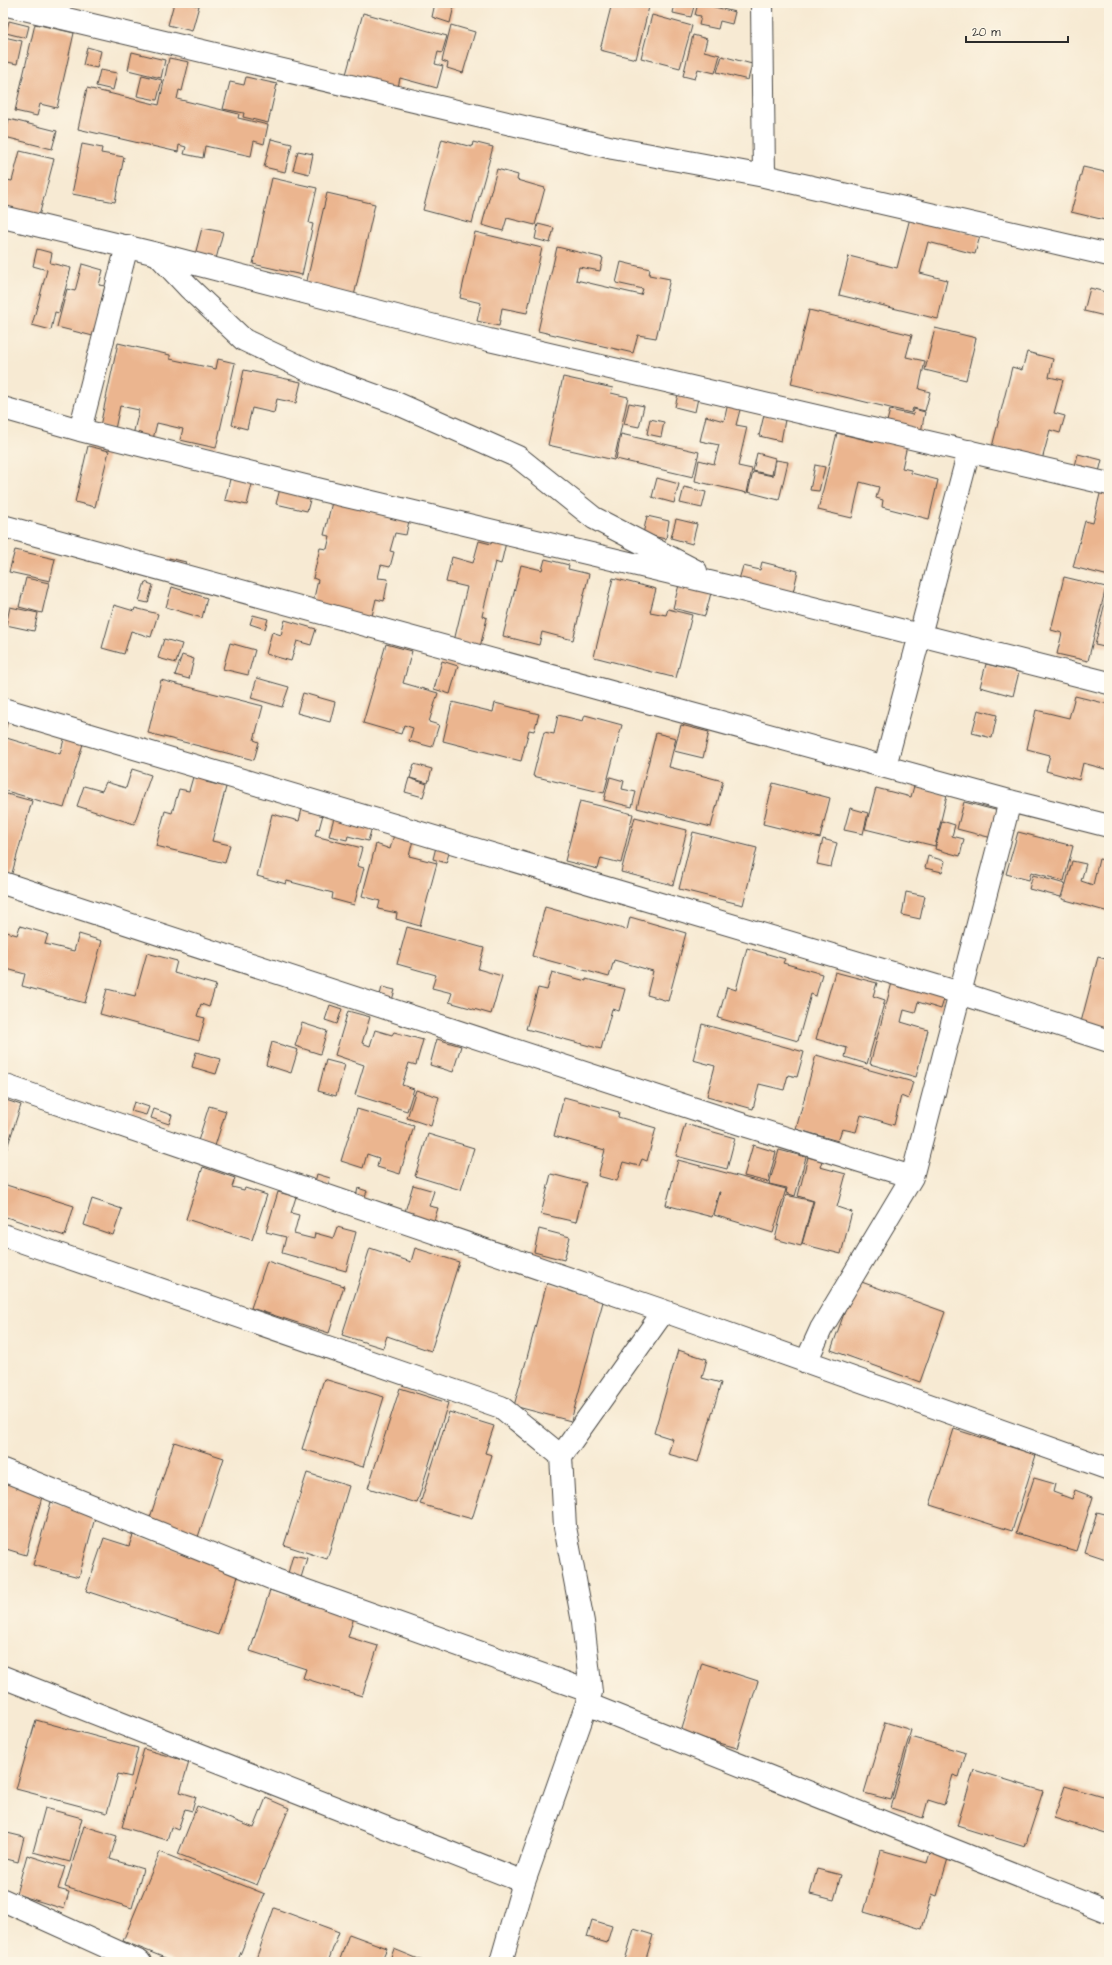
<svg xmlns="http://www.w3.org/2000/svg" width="1112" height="1965" viewBox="0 0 1112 1965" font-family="'Architects Daughter',sans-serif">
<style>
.building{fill:#ebb58f}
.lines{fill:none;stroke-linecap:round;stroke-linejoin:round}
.street-casing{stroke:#4a4844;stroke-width:24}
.street{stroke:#fff;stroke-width:22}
</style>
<rect width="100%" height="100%" fill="#fcf5e5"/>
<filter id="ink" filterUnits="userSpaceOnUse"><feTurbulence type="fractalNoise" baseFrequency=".025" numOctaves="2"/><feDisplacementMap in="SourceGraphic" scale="8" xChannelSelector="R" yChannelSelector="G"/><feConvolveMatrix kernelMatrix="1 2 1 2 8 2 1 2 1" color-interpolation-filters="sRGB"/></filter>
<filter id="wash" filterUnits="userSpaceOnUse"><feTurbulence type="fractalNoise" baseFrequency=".012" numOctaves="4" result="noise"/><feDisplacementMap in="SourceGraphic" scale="16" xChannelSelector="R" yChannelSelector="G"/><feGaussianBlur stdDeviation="0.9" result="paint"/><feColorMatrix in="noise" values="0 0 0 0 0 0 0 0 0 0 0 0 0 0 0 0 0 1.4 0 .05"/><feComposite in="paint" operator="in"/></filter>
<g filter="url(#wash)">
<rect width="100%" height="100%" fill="#f7ead3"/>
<g id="blocks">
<!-- building -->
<path class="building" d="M174 3H187L199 6 192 31 168 25Z
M435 3 454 6 450 23 432 17Z
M612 3H650L636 59 600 50Z
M675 3H695L691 17 673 13Z
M698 3 735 12 732 24 720 21 718 29 699 25 701 16 695 15Z
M363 13 447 36 442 53 438 52 435 64 443 66 437 88 400 78 397 92 345 78Z
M652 15 692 26 680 68 641 58Z
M9 21 29 26 26 38 6 33Z
M35 24 74 33 57 108 40 104 37 116 15 111Z
M451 25 475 32 463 73 447 68 448 63 442 61Z
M693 35 707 39 704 51 720 55 715 73 698 69 695 79 683 76Z
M4 37 22 41 17 64 3 61Z
M87 47 101 51 97 68 83 65Z
M132 52 165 60 161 78 128 70Z
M722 56 752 64 748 80 717 72Z
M169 58 189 62 182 91 179 90 177 99 239 114 238 118 268 125 264 144 254 141 251 156 205 146 203 158 184 154 186 147 179 145 178 152 78 129 87 88 159 105Z
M100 70 117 73 113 90 96 86Z
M142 75 162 80 157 100 137 96Z
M246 77 277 84 268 123 243 117 244 113 223 109 230 82 244 85Z
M9 119 57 131 52 149 5 137Z
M271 139 292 144 285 172 264 167Z
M442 139 472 147 473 142 493 147 472 223 423 210Z
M82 144 102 148 101 153 124 157 115 202 72 194Z
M20 151 54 159 38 220 3 211V179L12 181Z
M298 151 313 154 309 174 293 170Z
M1083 167 1109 173V221L1071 212Z
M497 169 518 175 517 180 545 188 535 225 507 218 503 231 482 225Z
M272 178 317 188 309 223 313 224 302 275 253 264Z
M327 193 375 204 354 296 306 285Z
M910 218 980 236 975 254 928 242 920 273 947 280 938 319 839 295 849 256 897 268Z
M538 224 554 228 550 243 535 239Z
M202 228 223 232 216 259 195 255Z
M475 232 542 248 527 313 502 308 499 326 477 321 481 303 460 298Z
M557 247 603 258 600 271 579 267 576 280 641 295 643 289 616 283 621 262 650 269 649 275 670 279 656 338 638 335 633 353 538 331Z
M37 249 52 253 50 263 71 268 59 313 55 312 51 330 32 325 47 270 33 266Z
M82 264 103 270 99 285 105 286 93 336 57 327 67 289 75 291Z
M1090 288 1109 293V317L1084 311Z
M809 310 912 335 906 357 925 361 919 389 930 392 925 411 913 408 911 413 791 384Z
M935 328 976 338 966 380 925 370Z
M118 343 170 355V359L216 369 218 359 235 363 216 448 180 440 183 429 157 423 153 439 133 435 139 410 120 406 115 429 100 426Z
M1027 352 1053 359 1049 377 1063 380 1054 413 1065 416 1060 433 1050 430 1042 460 992 447 1012 367 1022 370Z
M244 370 301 382 296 403 277 399 274 413 252 408 247 429 232 425Z
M563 377 613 388 611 393 628 397 614 460 548 445Z
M678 394 698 398 695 412 675 407Z
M629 403 644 406 639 427 624 424Z
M728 403 741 406 736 425 747 427 738 466 752 469 747 493 695 481 699 460 714 464 719 445 700 441 706 416 724 421Z
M914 409 925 412 920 437 885 429 890 410 913 415Z
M764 415 785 420 781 441 759 436Z
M650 419 664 422 661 437 647 434Z
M837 433 875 442 876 433 908 441 902 468 911 470V473L938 480 929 519 882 507 883 500 876 498 879 487 860 482 852 518 818 510Z
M621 434 699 452 693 477 616 459Z
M88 446 109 451 95 507 75 502Z
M757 453 775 458 772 475 753 471Z
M1078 454 1102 460 1098 476 1074 470Z
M776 460 788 462 779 500 748 492 753 472 773 476Z
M815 465 825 467 819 491 810 490Z
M231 475 253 480 247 505 225 500Z
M657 478 679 484 674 503 652 497Z
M281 485 312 493 307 511 276 504Z
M684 487 706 492 702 508 680 503Z
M1101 490 1109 492V576L1073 567 1085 521 1093 523Z
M333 498 410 516 406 535 395 533 390 551 394 552 390 567 381 565 378 578 388 579 384 601 376 599 371 620 312 607 318 580 313 578 320 548 327 549 330 536 324 535Z
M647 516 669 521 666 539 643 534Z
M676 519 697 524 692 544 671 538Z
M493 535 507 538 501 564 495 562 482 616 487 618 480 647 454 641 467 587 446 582 452 557 473 563 479 541 491 544Z
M15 550 55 559 50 581 9 572Z
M169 558 186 562 184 568 168 564Z
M545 559 569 565 568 569 589 574 573 640 542 632 539 645 503 636 521 565 542 570Z
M762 562 798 571 792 597 738 583 743 566 760 570Z
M1064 577 1106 587 1088 661 1057 654 1062 633 1051 630Z
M26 578 49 583 42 613 19 607Z
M613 578 656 589 650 612 666 615 668 609 692 615 676 678 594 657Z
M680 581 712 589 705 616 673 608Z
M145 582 153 585 148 603 139 601Z
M172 587 207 598 202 618 166 607Z
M1108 589 1109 590V648L1095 645Z
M114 605 134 611 135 608 158 614 151 637 131 631 124 654 102 648Z
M10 607 38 613 34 631 6 625Z
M253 615 268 619 265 629 250 624Z
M285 620 316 629 311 645 297 641 291 661 266 654 272 632 281 635Z
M164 639 182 644 176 663 158 658Z
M230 643 255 650 248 675 223 669Z
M386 644 412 651 403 683 438 693 429 722 439 725 432 747 409 741 413 728 404 725 401 734 363 723Z
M182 655 194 659 189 679 175 675Z
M442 661 458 666 450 694 434 689Z
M986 664 1019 672 1013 696 980 687Z
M257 678 289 687 282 707 251 698Z
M161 680 263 706 254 740 259 742 254 760 148 733Z
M303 693 335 702 330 722 297 713Z
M1075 696 1108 704 1107 708 1109 709V770L1083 763 1079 780 1046 771 1050 755 1027 749 1036 710 1069 718Z
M452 702 493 712 495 703 539 714 534 731 529 730 521 761 443 741Z
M978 710 997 715 992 738 972 733Z
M3 712 10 714 3 737Z
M558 715 583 721 585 715 622 725 604 793 533 776 544 732 554 734Z
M681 725 709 732 703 758 674 751Z
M66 732 85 737 64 808 3 790V737L60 754Z
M656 733 676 738 669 767 723 781 711 827 637 808Z
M414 764 432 769 428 783 410 778Z
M132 769 151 775 134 824 77 806 84 786 102 791 106 782 126 788Z
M195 770 208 774 206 782 226 787 212 841 230 845 225 863 156 846 165 811 172 813 179 789 189 791Z
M610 777 624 781 622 789 636 792 632 807 604 800Z
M409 778 427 784 423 797 405 792Z
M773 783 830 798 820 838 763 824Z
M914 786 947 795 935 846 865 829 876 788 911 797Z
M3 793 32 801 9 884 3 882Z
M304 801 325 807 319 829 317 828 315 836 362 848 357 866 364 868 354 905 332 899 333 893 287 881 286 884 257 876 272 814 299 821Z
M580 801 633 814 621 863 601 858 598 869 565 861Z
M964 802 999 811 992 838 957 829Z
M850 808 868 813 863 834 844 830Z
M335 814 373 824 368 841 348 836 347 840 329 836Z
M635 817 687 830 673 885 621 872Z
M942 821 955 825 952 836 964 839 960 856 935 849Z
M395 831 414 836 409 856 437 863 420 926 396 919 397 913 378 909 380 901 362 896 376 844 390 849Z
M693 832 757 848 743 905 679 889Z
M1018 832 1073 846 1064 881 1031 872 1029 880 1006 874Z
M823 839 837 843 831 867 817 864Z
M437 843 451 847 446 863 433 859Z
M928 856 945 861 942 872 925 868Z
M1099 859 1109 861V912L1062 899 1072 861 1086 864 1081 881 1093 885Z
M1033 875 1065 884 1061 897 1029 889Z
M906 892 925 896 920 919 902 915Z
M545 907 627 930 630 917 686 933 668 1001 647 995 653 971 614 960 609 977 532 956Z
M20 926 48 934 45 944 74 951 79 934 102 941 85 1003 22 986 25 974 3 968V931L17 935Z
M407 927 484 948 478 969 502 976 491 1014 449 1002 452 993 432 988 436 975 397 964Z
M747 948 785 959 783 963 822 974 816 996 811 994 798 1041 718 1018 727 987 736 990Z
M147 953 177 961 174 973 216 985 209 1007 201 1004 197 1016 205 1018 199 1041 100 1014 107 989 135 996Z
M1098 957 1109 960V1033L1080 1026Z
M552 972 586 981V979L625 989 619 1011 612 1009 601 1049 526 1029 538 988 547 990Z
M835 972 877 983 873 996 885 1000 867 1064 845 1057 847 1048 816 1039Z
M893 979 946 993 941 1009 918 1002 915 1013 904 1010 901 1022 928 1030 916 1077 870 1064Z
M382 987 395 990 390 1007 378 1003Z
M330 1005 342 1009 337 1024 325 1020Z
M348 1011 370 1017 362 1043 370 1046 375 1030 392 1035 394 1032 423 1040 416 1065 409 1063 402 1085 414 1089 407 1111 355 1095 364 1065 335 1055Z
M302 1023 327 1031 320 1054 295 1046Z
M702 1024 804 1052 797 1077 788 1075 784 1090 759 1084 753 1109 707 1096 715 1066 693 1060Z
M437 1039 461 1046 453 1072 430 1065Z
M272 1042 298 1050 291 1073 266 1065Z
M196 1052 221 1059 216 1074 192 1067Z
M816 1055 913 1082 908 1099 901 1096 894 1125 861 1115 856 1132 842 1129 838 1141 796 1129Z
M326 1060 345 1065 336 1096 318 1091Z
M416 1090 439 1097 431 1126 407 1118Z
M564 1097 619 1112 618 1117 656 1128 647 1161 642 1159 639 1166 623 1162 617 1181 598 1176 605 1150 554 1136Z
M3 1099 21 1105 3 1160Z
M134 1102 149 1107 146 1115 131 1111Z
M209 1106 226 1111 215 1146 198 1141Z
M154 1109 172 1115 169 1124 151 1118Z
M357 1109 414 1126 400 1174 377 1167 379 1158 367 1154 363 1168 341 1161Z
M685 1124 735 1138 727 1169 676 1156Z
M428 1134 474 1148 461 1190 415 1176Z
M753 1145 776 1152 768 1182 744 1176Z
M779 1150 806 1157 795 1196 786 1193 787 1188 769 1184Z
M808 1157 822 1161 820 1167 846 1174 837 1207 852 1212 841 1254 802 1244 814 1201 798 1196Z
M678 1160 786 1189 773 1233 714 1215 720 1192H719L712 1217 666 1205Z
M203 1167 235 1178 232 1187 244 1190 245 1188 267 1195 252 1240 186 1219Z
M317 1174 330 1178 328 1186 315 1182Z
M551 1174 586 1183 576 1222 541 1214Z
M3 1184 74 1206 65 1236 3 1216Z
M413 1185 434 1191 429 1206 438 1208 433 1224 404 1215Z
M358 1188 367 1191 364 1199 356 1197Z
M278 1192 296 1197 291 1213 299 1215 294 1234 314 1239 315 1233 333 1238 337 1227 356 1232 346 1271 282 1253 286 1237 266 1232Z
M786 1195 813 1201 801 1246 775 1239Z
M92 1199 122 1209 113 1235 84 1225Z
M539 1229 570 1237 564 1260 534 1252Z
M370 1248 411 1262 415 1248 459 1262 431 1351 387 1336 383 1348 342 1335Z
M267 1261 344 1286 329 1333 251 1308Z
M856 1280 945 1312 920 1382 831 1350Z
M547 1283 604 1298 571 1421 514 1406Z
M678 1350 707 1359 702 1378 721 1383 698 1462 668 1454 673 1439 654 1433Z
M324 1379 384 1397 363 1467 302 1449Z
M400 1388 448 1403 417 1503 368 1488Z
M449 1412 494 1426 485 1453 492 1455 472 1519 420 1504Z
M954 1429 1036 1455 1012 1531 930 1505Z
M174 1442 224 1458 198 1537 149 1521Z
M307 1473 349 1486 327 1559 284 1545Z
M1034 1478 1055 1484 1053 1492 1072 1499 1075 1490 1093 1497 1076 1551 1016 1533Z
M3 1482 43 1493 26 1555 3 1548Z
M51 1502 96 1514 79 1577 33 1565Z
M1097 1512 1109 1515V1560L1085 1552Z
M133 1535 240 1571 218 1635 86 1591 104 1538 129 1546Z
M293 1555 307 1558 300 1581 287 1577Z
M270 1590 354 1617 348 1637 378 1646 362 1696 303 1678 306 1669 250 1651Z
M702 1663 758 1681 737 1748 681 1732Z
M36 1720 138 1748 131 1777 118 1774 107 1813 16 1789Z
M885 1722 911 1730 891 1800 864 1793Z
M911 1737 966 1753 959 1777 953 1775 944 1805 928 1800 923 1818 891 1808Z
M144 1749 189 1762 180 1792 196 1797 192 1811 185 1809 178 1830 171 1827 167 1840 122 1827Z
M974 1770 1043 1791 1025 1847 957 1826Z
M1065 1786 1109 1799V1835L1054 1818Z
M266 1798 289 1808 257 1885 178 1854 197 1806 254 1828Z
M45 1808 82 1818 70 1862 33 1852Z
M84 1826 117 1836 110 1859 143 1869 132 1908 65 1887Z
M3 1832 24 1837 18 1862 3 1858Z
M881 1850 927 1863 931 1850 949 1855 937 1896 932 1894 922 1929 864 1912Z
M160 1852 265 1894 237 1962H175L123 1941Z
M27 1855 65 1867 58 1889 69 1892 64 1909 16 1894Z
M817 1869 841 1875 834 1900 810 1894Z
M274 1908 339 1932 328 1962H255Z
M592 1920 612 1926 607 1943 587 1937Z
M634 1929 653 1935 645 1962 625 1960Z
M349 1934 387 1948 381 1962H339Z
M394 1949 426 1962H389Z"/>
</g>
</g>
<g filter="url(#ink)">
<use href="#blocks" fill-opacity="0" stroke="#4a4844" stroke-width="1"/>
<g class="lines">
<defs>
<path id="street" d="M762 3 764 176
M3 4 613 148 764 176 1109 255
M3 217 157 254 489 340 1109 484
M157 254 189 288 244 340 316 374 396 403 518 457 594 518 696 571
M3 408 80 430 321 490 726 586 1109 683
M80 430 127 246
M3 526 1010 801 1109 826
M3 709 960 993 1109 1041
M885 766 969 451
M3 883 747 1126 912 1177
M3 1085 664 1311 1109 1469
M3 1235 501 1407 561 1456
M806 1362 821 1329 912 1177 1010 801
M3 1470 276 1580 591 1692
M3 1677 524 1882
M587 1704 1109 1912
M3 1900 140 1962
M501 1962 524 1882 591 1692 583 1622 565 1527 561 1456 664 1311"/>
</defs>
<!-- street casing -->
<use href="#street" class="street-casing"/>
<!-- street -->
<use href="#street" class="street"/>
</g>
</g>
<!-- margin -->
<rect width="1112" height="1965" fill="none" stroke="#fcf5e5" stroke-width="16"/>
<!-- scale -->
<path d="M966 36v6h102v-6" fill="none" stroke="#2b2b2b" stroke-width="2"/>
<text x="972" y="36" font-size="12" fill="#2b2b2b" stroke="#fcf5e5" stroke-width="3" paint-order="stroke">20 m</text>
</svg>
